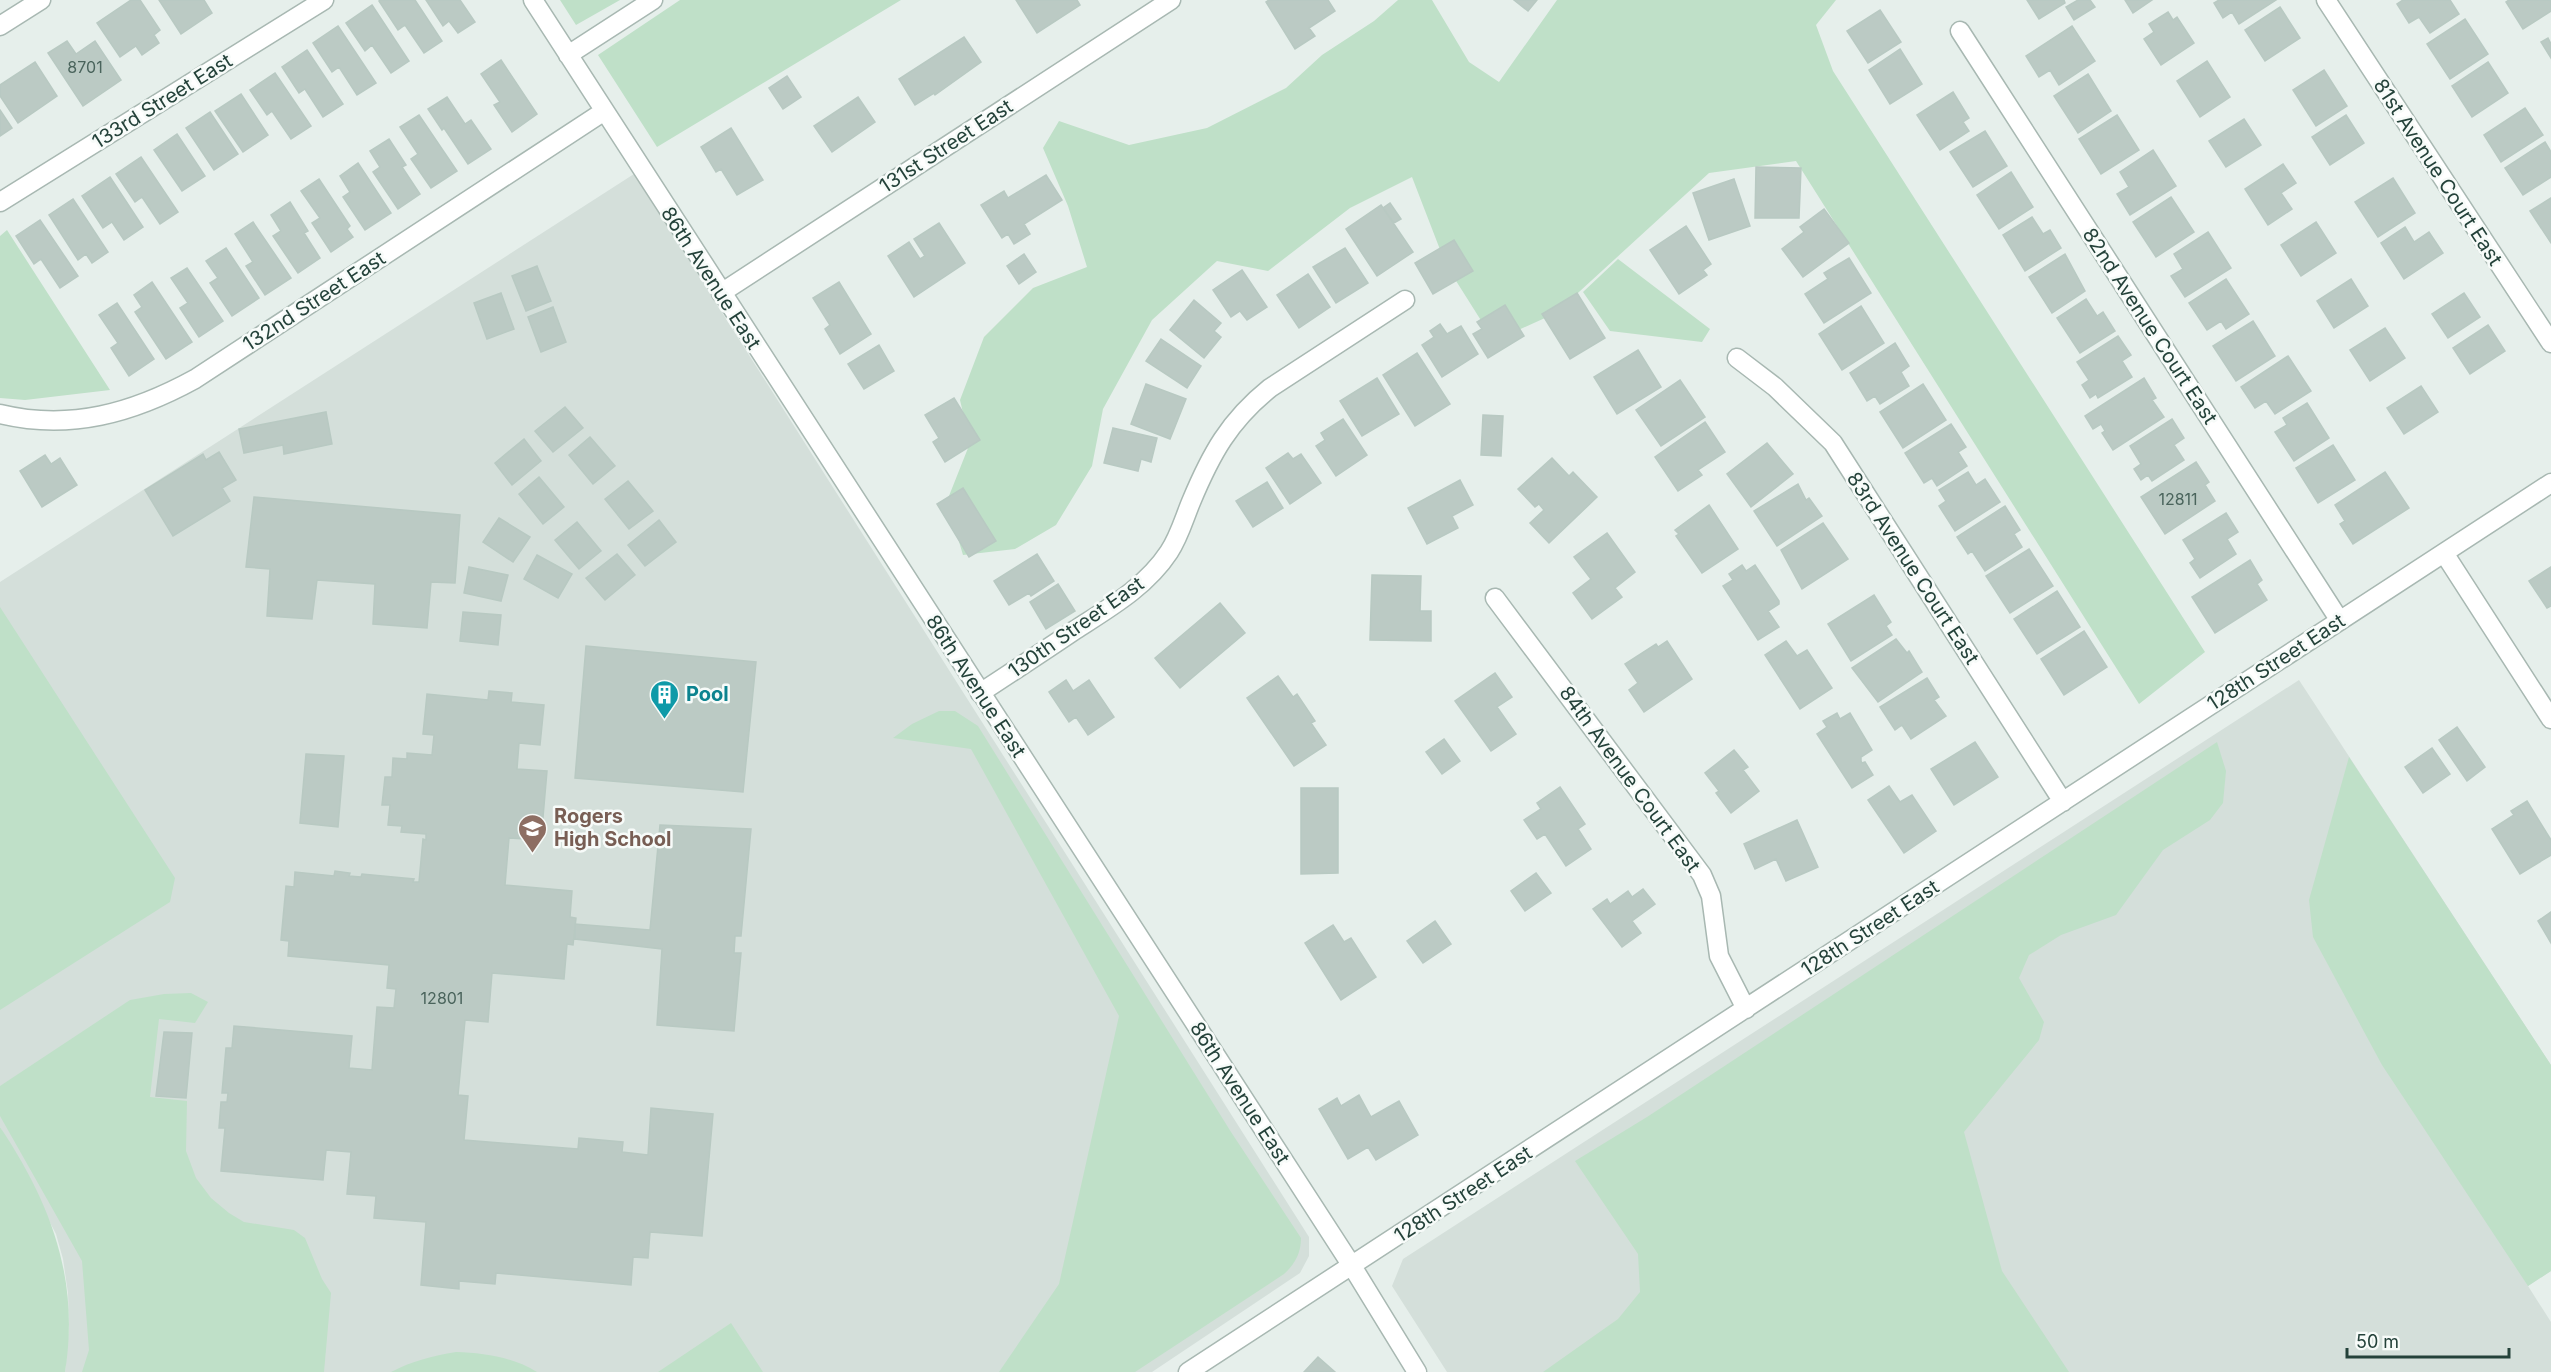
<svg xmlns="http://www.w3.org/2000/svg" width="2551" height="1372" viewBox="0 0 2551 1372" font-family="Inter,sans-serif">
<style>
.built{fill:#d4dfda}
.green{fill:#bfe0c8}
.building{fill:#bbcac4;stroke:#b8c9c2;stroke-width:1.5}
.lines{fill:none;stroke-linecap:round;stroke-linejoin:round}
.minor-casing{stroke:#a8b8b2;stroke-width:21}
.minor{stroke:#fff;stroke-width:18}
.labels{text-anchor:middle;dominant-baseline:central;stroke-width:5;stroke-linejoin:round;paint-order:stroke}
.number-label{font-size:16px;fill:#4a645c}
.street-label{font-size:20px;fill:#24423a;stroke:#f7fbf9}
.culture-label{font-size:20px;font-weight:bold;fill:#0d838f;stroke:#f7fbf9;text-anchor:start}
.education-label{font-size:20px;font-weight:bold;fill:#785e54;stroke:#f7fbf9;text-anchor:start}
</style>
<rect width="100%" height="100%" fill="#e6efeb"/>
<!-- built -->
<path class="built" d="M634 174 1309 1237V1256L1300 1273 1152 1372H65L69 1328 68 1293 63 1259 56 1234 0 1127V582Z
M2299 680 2551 1065V1271L2528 1286 2551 1322V1372H1447L1392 1286 1403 1259Z"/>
<!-- green -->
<path class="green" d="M560 0H620L576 25Z
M680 0H901L657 147 598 55Z
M1398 0H1432L1469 62 1499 82 1557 0H1836L1816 25 1833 71 2205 652 2139 704 1796 161 1709 173 1556 313 1494 341 1446 265 1412 177 1350 208 1268 271 1217 261 1152 320 1103 409 1092 466 1056 525 1015 549 963 555 947 501 970 443 960 400 984 337 1033 288 1087 267 1068 206 1043 148 1059 121 1129 145 1207 128 1286 88 1322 55 1374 21Z
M7 230 110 390 25 400 0 398V236Z
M1618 259 1710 329 1702 342 1610 331 1583 292Z
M0 607 175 878 170 902 0 1010Z
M939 711H955L978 726 1231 1132 1301 1238C1301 1253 1295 1264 1284 1274L1135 1372H999L1059 1284 1119 1016 971 749 893 738 912 724Z
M2217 742 2226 771 2223 803 2210 820 2163 850 2116 915 2061 935 2029 955 2019 978 2044 1022 2039 1040 1964 1132 2002 1271 2069 1372H1543L1618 1319 1640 1292 1638 1254 1575 1161 1647 1117Z
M2349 757 2551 1065V1271L2528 1286 2382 1065 2313 937 2309 900Z
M191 993 208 1002 195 1023 159 1019 150 1097 187 1101 186 1151 196 1178 211 1198 229 1213 244 1222 294 1230 305 1238 322 1279 331 1293 324 1372H82L89 1350 82 1261 0 1116V1086L130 1000 164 994Z
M0 1127C51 1203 80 1280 65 1372H0Z
M731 1323 763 1372H658Z
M456 1352C484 1353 513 1357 537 1372H391C412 1361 432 1356 456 1352Z"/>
<!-- building -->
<path class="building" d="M131 0H140L160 30 154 35 159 43 142 55 136 46 120 57 97 23Z
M159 0H204L212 13 181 34Z
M381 0H415L442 41 424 53 405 25 398 30 379 1Z
M426 0H460L475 22 458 33 449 21 443 26Z
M1016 0H1077L1080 5 1037 33Z
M1269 0H1328L1335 11 1309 28 1315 36 1295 49 1266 2Z
M1514 0H1537L1528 11Z
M2027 0H2064L2065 3 2039 19Z
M2078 0H2090L2095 7 2074 20 2066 7Z
M2125 0H2152L2133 13Z
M2219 0H2276L2239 24 2232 12 2223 18 2214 3Z
M2403 0H2450L2459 14 2430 33 2419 17 2409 23 2397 4Z
M2509 0H2551V11L2523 29 2506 2Z
M372 5 409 61 391 73 372 45 365 51 346 23Z
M2280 7 2300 38 2265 61 2245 30Z
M1880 10 1901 42 1868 63 1847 31Z
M2168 12 2173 20 2177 17 2194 43 2161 65 2144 39 2154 32 2149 24Z
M2465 19 2488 54 2450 79 2427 44Z
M338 26 376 83 357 95 339 67 332 72 313 43Z
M2072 26 2095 61 2059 85 2050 70 2039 77 2026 56Z
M964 37 981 62 935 95 934 93 915 105 899 79Z
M2548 38 2551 44V58L2541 42Z
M67 41 76 54 95 41 121 80 83 106 48 53Z
M1900 49 1922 84 1890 104 1869 70Z
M307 50 343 104 323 117 305 89 299 93 282 67Z
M501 60 537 114 512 132 494 105 500 102 481 74Z
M2207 61 2230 97 2200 117 2177 81Z
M35 62 57 96 18 123 0 96V85Z
M2488 62 2508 93 2472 117 2452 86Z
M2324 70 2347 106 2316 126 2293 90Z
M275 73 311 126 291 139 272 111 267 115 250 90Z
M2088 74 2111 111 2078 133 2054 96Z
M787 76 801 97 783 109 769 88Z
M1953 92 1969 118 1963 122 1969 131 1940 150 1917 115Z
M241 94 268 135 243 152 215 111Z
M447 97 465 124 471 120 491 149 468 164 444 128 442 130 428 109Z
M858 97 875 122 832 152 814 126Z
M2525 108 2543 135 2501 162 2484 135Z
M0 110 12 128 0 136Z
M210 112 238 154 214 170 186 128Z
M419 115 457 171 431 188 411 159 418 154 400 127Z
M2117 115 2139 150 2101 174 2079 139Z
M2346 115 2364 143 2330 165 2312 137Z
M2244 119 2261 145 2226 167 2209 141Z
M731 128 763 180 737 195 721 169 716 172 701 147Z
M1985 131 2007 166 1973 187 1950 152Z
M177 134 205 176 182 191 154 150Z
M389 139 406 165 402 167 420 194 398 209 373 172 380 167 370 151Z
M2545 142 2551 152V177L2523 195 2505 168Z
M2153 150 2176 186 2130 215 2117 194 2129 187 2120 172Z
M141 157 178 212 160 224 142 197 135 202 116 174Z
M358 163 391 213 365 230 343 197 350 192 340 176Z
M2283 164 2296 183 2281 193 2292 209 2268 225 2245 189Z
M1756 167 1801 168 1799 218H1755Z
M2011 172 2033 207 1999 229 1977 195Z
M1046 175 1062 200 1024 224 1030 234 1014 244 1008 234 1002 238 981 205 1004 191 1008 198Z
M110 177 143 227 124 240 112 222 103 228 82 196Z
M2393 178 2415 213 2378 237 2355 202Z
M319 179 350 226 347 229 353 237 331 252 312 223 320 218 301 191Z
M1734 179 1750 226 1709 240 1693 193Z
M2171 197 2194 232 2156 257 2133 222Z
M2551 198V243L2530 211Z
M73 199 108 252 92 263 86 254 78 260 49 215Z
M290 202 308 231 304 233 320 258 298 273 273 236 281 231 271 215Z
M1390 203 1401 219 1394 223 1383 208Z
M1381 205 1413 252 1377 276 1346 229Z
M1824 209 1849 243 1803 277 1782 249 1804 232 1800 227Z
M2032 217 2043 234 2050 230 2061 248 2025 271 2003 235Z
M40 220 78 276 60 288 41 259 34 264 16 236Z
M253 222 291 278 265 295 246 266 253 262 235 234Z
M2316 222 2336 253 2301 276 2281 245Z
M939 223 965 263 914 297 888 256 909 242 920 259 925 256 914 239Z
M1686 226 1711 264 1703 270 1707 275 1679 294 1650 250Z
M2405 227 2414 242 2429 232 2443 253 2404 279 2381 243Z
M2208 232 2231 268 2185 297 2171 276 2183 269 2174 254Z
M1454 240 1473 271 1433 294 1415 263Z
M226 248 259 298 232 316 210 283 218 278 206 261Z
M1345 248 1368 283 1336 303 1313 267Z
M1024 254 1036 272 1019 284 1007 266Z
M2065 254 2085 291 2052 313 2029 277Z
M1849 258 1871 293 1824 323 1805 294 1828 279 1824 273Z
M537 266 551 301 526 311 512 276Z
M187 268 223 321 199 337 180 308 188 303 171 278Z
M1242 270 1267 307 1247 320 1240 311 1231 317 1213 290Z
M1308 274 1330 307 1299 328 1277 295Z
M2226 279 2249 314 2226 329 2221 321 2207 330 2189 303Z
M2351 279 2368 306 2334 328 2317 301Z
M152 282 192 342 166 359 135 312 142 307 134 295Z
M839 282 871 334 840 354 825 329 830 325 813 298Z
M501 293 514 329 487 339 474 303Z
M1577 293 1605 338 1570 359 1542 314Z
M2464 293 2480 317 2448 338 2432 314Z
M2086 299 2097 316 2103 312 2115 331 2080 353 2057 318Z
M1194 300 1221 323 1214 331 1221 337 1204 358 1170 330Z
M117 303 154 359 129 376 111 348 118 343 99 315Z
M1505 305 1524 336 1488 358 1473 334 1482 329 1477 322Z
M1861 306 1884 343 1842 370 1819 334Z
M553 307 566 342 541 352 528 317Z
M2253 321 2275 356 2236 381 2213 346Z
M1440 324 1447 334 1461 326 1478 354 1442 377 1422 345 1434 337 1430 331Z
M2488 325 2505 351 2470 374 2453 348Z
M2385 328 2405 358 2370 381 2350 350Z
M2118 336 2131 355 2122 361 2132 377 2098 398 2096 394 2090 398 2082 385 2089 380 2077 362Z
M1161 339 1201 366 1187 388 1146 361Z
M1895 343 1909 366 1901 372 1909 386 1880 404 1875 396 1867 401 1850 373Z
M879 345 894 371 864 389 848 364Z
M1638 350 1661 387 1617 414 1594 377Z
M1417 353 1450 404 1415 426 1383 375Z
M2288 356 2311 391 2275 414 2266 401 2255 408 2241 387Z
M1377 378 1399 414 1362 436 1340 401Z
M2144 378 2156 398 2152 400 2164 417 2113 450 2102 433 2105 431 2101 424 2093 429 2085 416Z
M1680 380 1705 417 1661 446 1636 410Z
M1146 384 1186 399 1170 439 1131 424Z
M1923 384 1946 420 1903 448 1880 412Z
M2421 386 2438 412 2404 434 2387 408Z
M954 398 980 440 945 462 933 442 939 438 925 415Z
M2307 403 2329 438 2294 461 2275 432 2287 425 2283 418Z
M565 407 583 428 553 452 535 431Z
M326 412 332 444 284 454 283 445 244 453 239 429Z
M1483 415 1503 416 1501 456 1481 455Z
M1343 419 1367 455 1336 476 1316 446 1325 440 1321 433Z
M2172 419 2184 438 2174 445 2184 460 2152 481 2148 475 2141 480 2134 469 2141 464 2130 446Z
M1705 422 1725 452 1698 470 1702 475 1678 491 1655 457Z
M1951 424 1966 447 1958 452 1967 466 1937 486 1932 478 1924 483 1905 453Z
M1113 428 1157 438 1151 462 1141 459 1138 471 1104 463Z
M590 437 615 466 593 484 569 455Z
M524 439 541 461 512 485 495 463Z
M1767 443 1793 474 1751 507 1727 474Z
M2333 445 2355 480 2318 503 2296 468Z
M219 452 236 480 222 488 230 501 173 536 145 490 203 454 206 460Z
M1288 453 1293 459 1301 454 1321 483 1290 504 1266 468Z
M45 455 51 464 60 458 77 485 42 507 20 471Z
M1552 458 1569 476 1573 472 1597 497 1549 543 1530 523 1544 510 1539 504 1535 507 1518 489Z
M2196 462 2209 482 2205 485 2215 501 2165 534 2141 497Z
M1968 472 1976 485 1985 479 2000 502 1955 531 1939 506 1946 501 1939 490Z
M2385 472 2409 508 2353 544 2340 524 2345 521 2335 505Z
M539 477 564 507 543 524 519 494Z
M1460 480 1473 505 1452 516 1458 528 1427 544 1408 508Z
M628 481 653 511 629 529 605 499Z
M1267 482 1283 508 1253 527 1236 501Z
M1798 484 1806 500 1809 498 1822 516 1777 546 1754 511Z
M963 488 996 541 969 557 937 504Z
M254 497 460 515 455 583 431 582 427 628 373 624 375 584 317 580 312 619 267 616 270 569 246 567Z
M1709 505 1738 549 1702 573 1676 536 1679 534 1675 530Z
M2005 506 2020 530 2014 534 2022 547 1985 571 1972 551 1968 554 1957 537Z
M2226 513 2238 532 2227 539 2236 554 2200 578 2190 563 2195 559 2183 540Z
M499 518 530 537 513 562 483 542Z
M659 520 676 542 645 566 628 545Z
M577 522 601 551 579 569 555 540Z
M1823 523 1848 559 1802 589 1781 550Z
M1607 533 1635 572 1615 588 1622 597 1592 619 1573 593 1591 579 1574 557Z
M2029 549 2053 586 2010 613 1986 576Z
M617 554 635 575 605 600 586 578Z
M1037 554 1054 581 1031 596 1029 593 1009 605 994 581Z
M537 555 572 574 558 598 524 579Z
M2250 560 2262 580 2257 584 2267 600 2215 633 2192 597Z
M1742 565 1746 571 1755 565 1779 601V604L1768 611 1779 627 1758 640 1723 586 1733 580 1729 574Z
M469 567 508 575 501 601 464 593Z
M2551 567V606L2547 608 2529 581Z
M1372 575 1421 576 1420 611H1431V641L1370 640Z
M1058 584 1075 611 1046 629 1030 602Z
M2057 591 2080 627 2037 654 2014 619Z
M1874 595 1891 622 1886 626 1892 635 1851 661 1828 624Z
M1220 603 1245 633 1180 688 1155 658Z
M463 612 501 615 498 645 460 641Z
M2084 631 2107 667 2064 695 2041 659Z
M1896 639 1907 653 1909 651 1922 672 1878 702 1852 668Z
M1667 641 1692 679 1644 712 1629 690 1638 683 1625 664 1656 644 1658 647Z
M1786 641 1797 656 1807 650 1832 688 1800 709 1765 655Z
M586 646 756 662 743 792 575 778Z
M1495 673 1512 697 1497 707 1516 734 1491 751 1455 701Z
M1278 676 1293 697 1297 694 1315 721 1311 723 1326 745 1294 766 1247 698Z
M1927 678 1939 697 1934 700 1946 716 1911 739 1902 725 1895 730 1880 707Z
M1066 680 1073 691 1089 680 1114 717 1088 735 1076 717 1069 722 1049 692Z
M489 691 512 693 511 702 544 705 540 745 519 743 517 769 547 771 541 840 509 838 505 885 572 891 570 917 576 918 573 945 567 944 564 979 492 973 488 1022 465 1020 458 1095 468 1096 464 1140 578 1149 579 1138 623 1142 622 1152 648 1155 651 1108 713 1114 702 1236 650 1232 648 1258 633 1257 631 1285 496 1273 495 1284 459 1281V1289L421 1285 426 1222 374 1218 376 1196 347 1194 351 1152 326 1150 323 1180 221 1171 225 1128H219L221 1102H227L228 1093H222L226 1048H232L234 1026 352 1036 349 1068 372 1070 377 1007 394 1008 396 989 387 988 389 965 288 956 289 941 281 940 286 886 294 887 295 872 334 876 335 871 350 873 349 876 361 877 362 874 414 879 413 882H419L423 839 426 840V834L401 832 402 826 388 825 390 805H382L385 777H392L393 758 407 759V753L432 755 434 735 423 734 427 694 488 700Z
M1837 713 1840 719 1850 713 1872 750 1861 757V761L1862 763 1865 762 1873 775 1852 788 1817 734 1827 727 1823 721Z
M2457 727 2485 767 2467 781 2439 740Z
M1444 739 1460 761 1442 774 1426 752Z
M1975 742 1998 777 1954 805 1931 769Z
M2432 748 2450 774 2423 793 2405 767Z
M1734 750 1748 767 1743 770 1759 791 1731 813 1716 793 1719 791 1705 773Z
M306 754 344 756 338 827 300 823Z
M1889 786 1900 802 1912 795 1936 831 1904 853 1868 800Z
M1560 787 1585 824 1578 829 1591 849 1566 866 1545 834 1537 839 1524 820 1541 809 1537 803Z
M1301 788H1338V873L1301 874Z
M2527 801 2551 840V855L2520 874 2492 829 2514 815 2511 811Z
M1797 820 1818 867 1786 881 1776 859 1755 869 1744 844Z
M660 825 751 829 741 936H735L734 953H741L734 1031 657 1025 662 949 575 939V924L650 930Z
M1536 873 1551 893 1525 911 1511 891Z
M1643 889 1655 904 1632 921 1641 933 1622 947 1593 909 1607 899 1610 904 1628 891 1632 897Z
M2551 912V943L2538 921Z
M1435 921 1451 944 1423 963 1407 941Z
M1333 925 1344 942 1351 938 1376 977 1341 1000 1305 943Z
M164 1032 192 1033 186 1098 156 1096Z
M1359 1095 1371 1117 1399 1101 1418 1135 1376 1160 1368 1147 1348 1159 1319 1109 1337 1098 1341 1106Z
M1318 1357 1335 1372H1304Z"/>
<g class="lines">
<defs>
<path id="minor" d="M533 0 1352 1266 1417 1372
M2326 0 2551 343
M0 26 41 0
M1960 31 2340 621
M568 55 653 0
M0 202 324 0
M721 293 1171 0
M1737 358 1775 387 1833 443 2063 802
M0 414C70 431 133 413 195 379L603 112
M2444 553 2551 719
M1495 598 1702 875 1711 896 1719 956 1746 1009
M980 693C1012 672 1044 651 1075 630 1109 608 1146 587 1169 552 1179 537 1184 519 1191 502 1211 454 1229 421 1270 388L1405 300
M1188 1372 2551 483"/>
</defs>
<!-- minor casing -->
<use href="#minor" class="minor-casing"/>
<!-- minor -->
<use href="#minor" class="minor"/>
</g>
<!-- icons -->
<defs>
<symbol id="building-pin" viewBox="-11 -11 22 30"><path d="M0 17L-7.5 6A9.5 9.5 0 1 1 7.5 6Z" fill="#0f9aa8" stroke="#f7fbf9"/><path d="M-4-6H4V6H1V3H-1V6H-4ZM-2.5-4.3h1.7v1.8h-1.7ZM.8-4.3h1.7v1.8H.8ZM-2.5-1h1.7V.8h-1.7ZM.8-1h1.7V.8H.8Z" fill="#fff"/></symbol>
<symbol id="school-pin" viewBox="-11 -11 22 30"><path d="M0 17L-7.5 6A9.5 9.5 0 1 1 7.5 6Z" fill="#8d6e63" stroke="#f7fbf9"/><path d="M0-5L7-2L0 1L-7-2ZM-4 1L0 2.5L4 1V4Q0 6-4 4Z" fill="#fff"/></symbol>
</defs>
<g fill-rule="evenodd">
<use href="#building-pin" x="648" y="678" width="33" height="45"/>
<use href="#school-pin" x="516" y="812" width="33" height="45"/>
</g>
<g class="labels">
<!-- number labels -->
<g class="number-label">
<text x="85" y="67">8701</text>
<text x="2178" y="499">12811</text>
<text x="442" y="998">12801</text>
</g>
<!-- street labels -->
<g class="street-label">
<text transform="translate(162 101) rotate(-32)">133rd Street East</text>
<text transform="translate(946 146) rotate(-33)">131st Street East</text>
<text transform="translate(2438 172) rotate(57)">81st Avenue Court East</text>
<text transform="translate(711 278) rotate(57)">86th Avenue East</text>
<text transform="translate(314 301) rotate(-33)">132nd Street East</text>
<text transform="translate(2150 326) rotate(57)">82nd Avenue Court East</text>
<text transform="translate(1913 568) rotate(57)">83rd Avenue Court East</text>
<text transform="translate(1076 627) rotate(-35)">130th Street East</text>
<text transform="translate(2276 662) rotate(-33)">128th Street East</text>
<text transform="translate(976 686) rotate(57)">86th Avenue East</text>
<text transform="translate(1630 779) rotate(54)">84th Avenue Court East</text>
<text transform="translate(1870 928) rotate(-33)">128th Street East</text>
<text transform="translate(1240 1093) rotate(57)">86th Avenue East</text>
<text transform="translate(1463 1194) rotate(-33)">128th Street East</text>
</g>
<!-- culture labels -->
<g class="culture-label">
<text x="686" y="694">Pool</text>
</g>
<!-- education labels -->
<g class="education-label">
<text x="554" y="816">Rogers<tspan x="554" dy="23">High School</tspan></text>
</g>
</g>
<!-- scale -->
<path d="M2347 1348v9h162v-9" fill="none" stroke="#24423a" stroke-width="3"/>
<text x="2356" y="1348" font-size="18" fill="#24423a" stroke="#f7fbf9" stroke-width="4.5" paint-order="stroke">50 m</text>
</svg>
